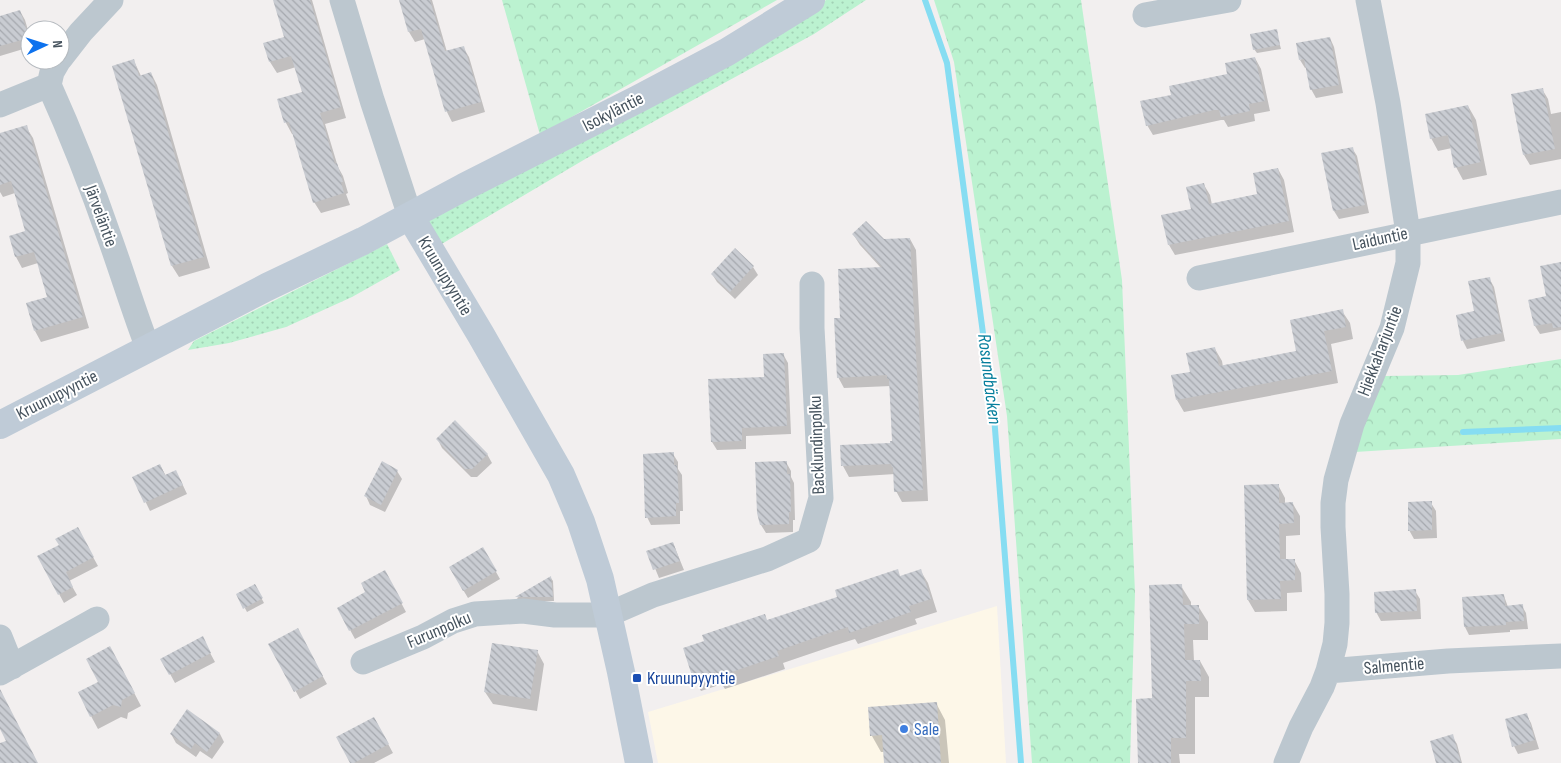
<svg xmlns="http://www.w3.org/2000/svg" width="1561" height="763" viewBox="0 0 1561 763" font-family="'Sofia Sans Condensed',sans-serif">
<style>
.commercial{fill:#fdf7e8}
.grass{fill:url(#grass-dots)}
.forest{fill:url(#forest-crowns)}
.shadow{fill:#0003}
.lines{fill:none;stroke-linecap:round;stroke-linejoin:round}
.stream{stroke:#86ddf2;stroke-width:6}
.building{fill:url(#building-back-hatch)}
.street{stroke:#bcc7cf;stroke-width:25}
.secondary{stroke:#bfcbd7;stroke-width:28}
.transit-dot{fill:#1a4fb4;stroke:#fff;stroke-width:2}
.shop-dot{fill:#3f7fe0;stroke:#fff;stroke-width:2}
.labels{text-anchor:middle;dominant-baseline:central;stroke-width:4;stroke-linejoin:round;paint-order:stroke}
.street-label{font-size:18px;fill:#46535e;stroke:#fff}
.transit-label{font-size:18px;fill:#164399;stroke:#fff;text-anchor:start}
.shop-label{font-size:18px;fill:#366cbe;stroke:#fff;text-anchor:start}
.water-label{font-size:19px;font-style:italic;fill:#057e9c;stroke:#fff}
</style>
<defs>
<pattern id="grass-dots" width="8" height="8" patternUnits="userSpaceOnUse" patternTransform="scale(1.25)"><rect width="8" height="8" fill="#bbf2d0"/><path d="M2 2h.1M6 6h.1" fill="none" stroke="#a2d1b5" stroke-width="1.8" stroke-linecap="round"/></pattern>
<pattern id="forest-crowns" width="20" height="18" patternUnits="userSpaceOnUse" patternTransform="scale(1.25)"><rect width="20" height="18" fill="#bbf2d0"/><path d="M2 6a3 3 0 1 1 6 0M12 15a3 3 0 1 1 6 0" fill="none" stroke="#a2d1b5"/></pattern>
<pattern id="building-back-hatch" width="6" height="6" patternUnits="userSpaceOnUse" patternTransform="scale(1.25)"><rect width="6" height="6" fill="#c9ccd2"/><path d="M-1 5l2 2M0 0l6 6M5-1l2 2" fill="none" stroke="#a5a8ae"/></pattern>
</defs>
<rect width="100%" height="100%" fill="#f2efef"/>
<!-- commercial -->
<path class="commercial" d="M997 606 1006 763H658L648 712Z"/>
<!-- grass -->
<path class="grass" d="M826 0H866L814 34 587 158 440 245 426 221 807 14Z
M387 244 400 270 352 297 286 327 229 343 188 350 194 341Z"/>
<!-- forest -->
<path class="forest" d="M502 0H777L540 135Z
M934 0H1081L1122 280 1135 593 1130 763H1032L1007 416 954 62Z
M1561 359V439L1355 452 1365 420 1385 376 1458 375Z"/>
<!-- shadow -->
<path class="shadow" d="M275 0H312L346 118 325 124 338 167 343 176 348 193 346 194 350 205 321 213 314 202 293 134H292L286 123 279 100 303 93 296 67 277 73 270 62 286 38Z
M400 0H432L447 52 463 47 469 57 485 112 452 122 447 112 425 39 415 42 409 32Z
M20 11 25 20 30 37V47L0 56V17Z
M1276 30 1281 49 1257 53 1254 49Z
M1330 38 1334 47 1343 93 1316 98 1311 89 1307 67 1305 68 1300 60Z
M1255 58 1261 69 1270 111 1254 114 1255 121 1228 127 1224 120H1221L1153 135 1147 125 1173 95 1228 75Z
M134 61 141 76 151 73 157 85 210 268 179 277 172 266 113 67Z
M1542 89 1548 99 1551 114 1561 112V159L1530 165 1524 155Z
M1468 106 1476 120 1487 175 1463 180 1456 167 1452 148 1438 151 1431 138Z
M26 127 33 138 89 328 41 342 35 331 48 298 38 263 22 268 16 257 27 232 15 193 3 197 0 192V135Z
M1352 148 1357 156 1369 213 1339 219 1334 211 1323 154Z
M1278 169 1284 180 1294 232 1175 255 1169 245 1192 210 1204 185 1210 195 1212 205 1258 195Z
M853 234 883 241 910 239 916 250 928 501 902 502 896 491 895 474 849 477 843 466 894 442 891 386 844 388 838 377 842 319 881 268 860 245Z
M1561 263V330L1540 334 1535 326 1530 301 1548 297Z
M753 267 758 275 735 299 717 282 712 274Z
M1489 278 1494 287 1505 341 1467 349 1463 341 1457 316 1476 312Z
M1342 311 1350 323 1353 339 1331 344 1338 383 1184 412 1177 400 1215 349 1222 361 1223 367 1298 352Z
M783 354 788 363 791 434 746 436V449L717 450 712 442Z
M438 440 487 454 492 463 477 477H471L442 448Z
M673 454 678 462V469L682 475 683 511H680V524L651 525 647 517Z
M786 462 791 471V477L794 483 795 520H793V532L766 533 761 525 759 513Z
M160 465 166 476 180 479 187 494 150 511 134 478Z
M397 471 402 479 385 512 370 505 366 496Z
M1278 485 1285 498V504H1293L1300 516V535L1286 536V560H1294L1301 573 1302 592 1287 593V611L1255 612 1248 600Z
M1431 503 1436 511 1437 538 1414 539 1409 530Z
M82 537 98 566 69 581 77 595 64 603 39 557Z
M673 543 684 570 659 578 648 551Z
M483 549 500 579 468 598 450 568Z
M920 570 928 583 937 612 915 619 917 624 858 644 855 639 833 646 783 663 785 669 725 689 722 684 701 691 694 678 768 621Z
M551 578 553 581 554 601H519L517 598Z
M389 580 406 612 355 639 338 608Z
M255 586 264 603 247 612 238 595Z
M1181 586 1191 602V606H1198L1208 622V640H1193L1194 661H1200L1209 677V697H1195V754H1179L1180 763H1139Z
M1415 591 1420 599 1421 619 1381 621 1376 612Z
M1504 596 1508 607 1522 606 1526 613 1528 629 1510 630V632L1469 635 1465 627Z
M297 630 327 684 300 699 270 644Z
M202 638 215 662 175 683 162 659Z
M537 651 544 664 537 711 493 704 485 692Z
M117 660 141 706 128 713 127 719 121 717 98 729 91 716 99 682Z
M936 703 945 720 949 763H886L885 752H881L872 736 869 709Z
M188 711 220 734 224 742 212 759 200 751 196 757 176 743 171 734Z
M1526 714 1531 723 1539 749 1518 754 1514 746Z
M374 718 393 753 374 763H351Z
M1452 736 1457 744 1462 763H1438Z"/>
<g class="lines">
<!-- stream -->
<path class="stream" d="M925 0 947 63 994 416 1021 763
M1463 432 1561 428"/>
</g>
<!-- building -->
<path class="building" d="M273 0H310L341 107 320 113 335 164 337 163 343 182H341L344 193 313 203 289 122 284 123 277 99 302 92 291 56 269 62 263 43 284 37Z
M399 0H430L445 51 464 46 481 102 445 112 421 29 408 32Z
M20 10 29 38 0 46V16Z
M1277 29 1280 45 1253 50 1250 34Z
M1330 37 1339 85 1310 90 1304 59 1299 60 1296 43Z
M1255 57 1265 101 1249 104 1250 111 1221 117 1219 110H1214L1146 126 1140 101 1171 95 1169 86 1227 74 1225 63Z
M134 59 139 76 151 72 204 257 171 266 112 66Z
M1543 88 1555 149 1523 155 1511 94Z
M1468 105 1481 162 1454 168 1448 135 1430 139 1425 114Z
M27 125 83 317 34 331 26 303 47 297 34 252 15 257 9 236 25 231 11 181 0 185V133Z
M1353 147 1365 205 1333 211 1321 153Z
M1278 168 1289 221 1168 245 1161 215 1191 209 1186 187 1204 183 1209 204 1257 194 1253 173Z
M866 221 884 239 910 238 923 490 894 492 893 467H892L891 464 841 466 840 445 890 443V441H892L889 379H887V375L837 378 834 318H840L838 269 882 267 852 234Z
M735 248 754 266 730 292 711 274Z
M1561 262V327L1553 328 1552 323 1534 326 1528 300 1546 296 1540 266Z
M1490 277 1502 333 1461 341 1456 315 1474 311 1468 281Z
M1343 309 1346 327 1324 331 1332 371 1176 400 1171 375 1190 372 1186 353 1215 347 1219 366 1296 351 1290 320Z
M784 353 787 426 742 428V441L711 442 708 379 764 377 763 354Z
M455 420 488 454 472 469H465L436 439Z
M674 452V465H677L679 503H676V516L645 518 643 454Z
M382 461 398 470 381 505 364 496Z
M787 461V474H790L791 512H789V524L760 525 757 513 755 462Z
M160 464 165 475 176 470 183 485 144 503 132 477Z
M1279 484V503L1293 502 1294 523 1279 524 1280 559H1295V580L1280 581 1281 599 1247 600 1244 485Z
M1429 501H1432V530L1408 531V502Z
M78 527 94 557 66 572 73 587 58 595 37 556 59 545 55 539Z
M673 542 680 561 653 570 646 551Z
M483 547 497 571 463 591 449 567Z
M898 569 900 576 921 569 931 599 909 606 911 612 849 633 848 627 826 634 777 651 779 656 717 677 715 672 693 679 683 648 704 641 702 635 765 614 767 620 837 597 835 590Z
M385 570 403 603 349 631 337 608 365 592 361 583Z
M551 576 553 597H515Z
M255 584 263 598 243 609 236 594Z
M1182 584 1183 605H1199V624H1184L1185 660H1200L1201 681H1186V738H1171V763H1138L1136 699 1152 698 1149 585Z
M1416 589 1417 611 1375 613 1374 592Z
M1504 594 1505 606 1523 604 1524 621 1506 622V625L1464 627 1462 597Z
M298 628 323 676 294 692 268 644Z
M203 636 211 653 169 675 160 659Z
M492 643 538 650 530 699 484 692Z
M110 646 135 693 122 700 121 707 113 705 90 717 78 692 98 682 86 659Z
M0 689 38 763H0V743L6 741 0 729Z
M937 702 941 763H884L882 735 870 736 868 707Z
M187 709 220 733 207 752 195 743 191 749 170 734Z
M1527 713 1535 740 1512 747 1505 719Z
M374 717 389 744 354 763H350L336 737Z
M1453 734 1461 763H1436L1430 741Z"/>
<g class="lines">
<!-- street -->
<path class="street" d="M342 0 372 100 410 216
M1145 15 1229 0
M60 59 81 32 111 0
M59 60 52 72 49 85C72 136 92 187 110 239 123 275 134 312 148 348
M0 105 49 85
M1199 278 1561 202
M0 637 12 667
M363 662 423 637 453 621 475 614 523 611 555 615H607L653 595 767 559 809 540 821 498 812 328V284
M1328 671 1335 644 1337 623V594L1333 527V503L1336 480 1352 424 1392 328 1408 263V233L1388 103 1368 0
M0 673 97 619
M1286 763 1301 727 1322 687 1328 671 1448 661 1561 656"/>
<!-- secondary -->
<path class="secondary" d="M410 216 481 335 561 475 581 522 600 579 621 672 639 763
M0 425 267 287 363 241 464 187 638 99 727 52 811 0"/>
</g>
<!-- markers -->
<rect class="transit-dot" x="632" y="673" width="10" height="10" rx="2.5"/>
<circle class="shop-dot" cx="904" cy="729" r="5"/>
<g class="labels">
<!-- street labels -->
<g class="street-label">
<text transform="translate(613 112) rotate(-27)">Isokyläntie</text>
<text transform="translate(101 216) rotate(70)">Järveläntie</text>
<text transform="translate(1380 239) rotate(-12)">Laiduntie</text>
<text transform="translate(445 276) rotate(59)">Kruunupyyntie</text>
<text transform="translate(1380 351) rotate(-69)">Hiekkaharjuntie</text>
<text transform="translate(57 395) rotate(-27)">Kruunupyyntie</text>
<text transform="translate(817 445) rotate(-92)">Backlundinpolku</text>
<text transform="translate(439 630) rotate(-23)">Furunpolku</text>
<text transform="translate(1394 666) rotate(-5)">Salmentie</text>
</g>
<!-- transit labels -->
<g class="transit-label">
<text x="647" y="678">Kruunupyyntie</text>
</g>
<!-- shop labels -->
<g class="shop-label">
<text x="914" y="729">Sale</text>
</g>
<!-- water labels -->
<g class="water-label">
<text transform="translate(989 379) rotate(83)">Rosundbäcken</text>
</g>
</g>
<!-- north arrow -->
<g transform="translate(45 45) rotate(86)"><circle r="24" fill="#ffffff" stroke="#b5babf"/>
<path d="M0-4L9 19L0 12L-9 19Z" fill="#0d72ee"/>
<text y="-8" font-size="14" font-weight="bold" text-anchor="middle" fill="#46535e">N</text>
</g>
</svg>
